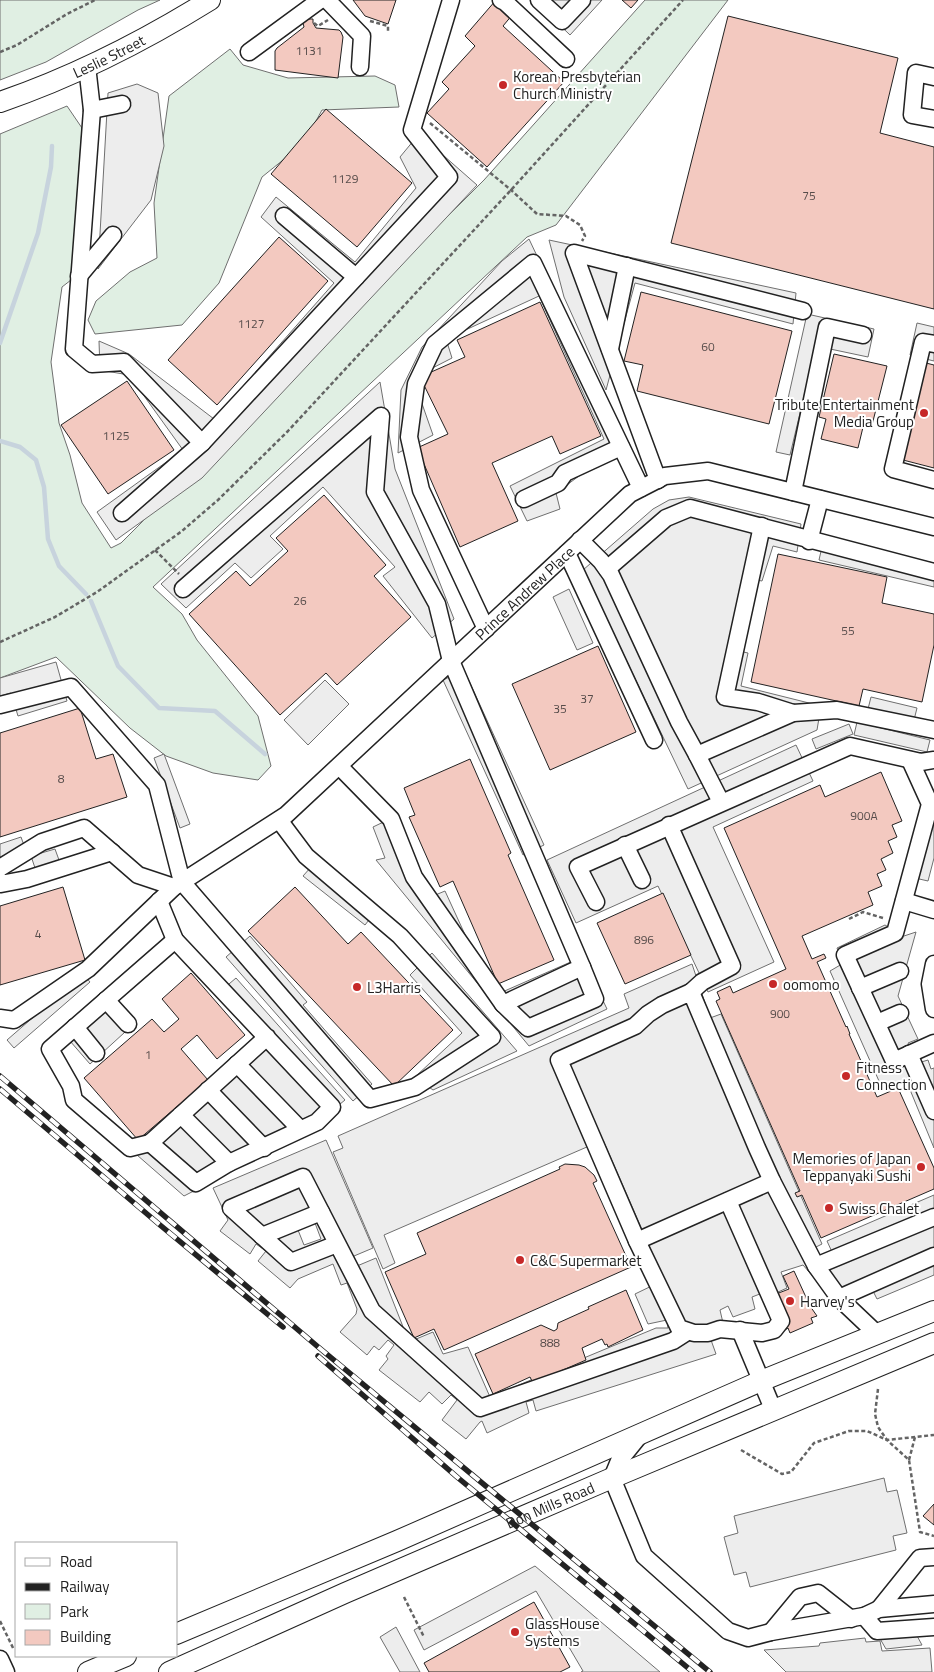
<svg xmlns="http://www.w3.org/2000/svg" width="934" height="1672" viewBox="0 0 934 1672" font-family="'Titillium Web',sans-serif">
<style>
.green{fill:#e0efe3;stroke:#6f6f6f}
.parking{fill:#ededed;stroke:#6f6f6f;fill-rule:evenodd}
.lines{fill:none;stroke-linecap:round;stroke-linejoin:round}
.stream{stroke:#c7d3dd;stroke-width:4.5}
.building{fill:#f3c9c0;stroke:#222}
.minor-casing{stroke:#222;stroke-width:19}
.major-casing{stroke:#222;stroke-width:22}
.path{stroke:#646464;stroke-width:2.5;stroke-dasharray:4 2.5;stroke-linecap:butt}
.minor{stroke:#fff;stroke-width:16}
.major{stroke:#fff;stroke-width:20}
.rail-casing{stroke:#222;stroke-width:5.5}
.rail{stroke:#fff;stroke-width:4;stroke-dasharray:11;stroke-linecap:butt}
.poi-dot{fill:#c62828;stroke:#fff;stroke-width:2}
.labels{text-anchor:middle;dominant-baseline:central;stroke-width:4;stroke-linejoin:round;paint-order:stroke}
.number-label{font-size:12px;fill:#564c4a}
.street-label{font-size:15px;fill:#222;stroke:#fff}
.poi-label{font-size:15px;fill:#222;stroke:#fff;text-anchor:start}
</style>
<rect width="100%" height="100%" fill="#fff"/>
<!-- green -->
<path class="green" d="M0 0H160L138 10 46 62 0 80Z
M645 0H728L556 225 527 237 153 587 182 614 197 640 258 716 271 766 258 780 213 773 166 756 130 728 56 657 0 678V134L67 106 82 128 71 280 62 287 51 362 59 423 70 455 82 503 111 548 121 543 484 180Z
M230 49 243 65 288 78 375 76 395 85 399 107 322 110 304 143 262 177 219 283 182 325 95 334 88 320 96 301 130 272 157 258 154 203 169 96Z"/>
<!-- parking -->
<path class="parking" d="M543 0H602L570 35 539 5Z
M137 84 158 93 164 146 151 200 98 269 108 93Z
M419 134 477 185 202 478 116 540 97 512 183 450 129 375 100 370 99 341 129 354 214 419 334 283 261 217 276 197 355 262 416 188 400 157Z
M529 239 625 442 556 493 560 509 527 521 510 486 604 439 539 296 446 339 452 358 413 378 433 435 398 453 401 390 422 347 502 261Z
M549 240 796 293 793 324 635 283 606 390 564 297Z
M807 314 874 329 868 357 816 346 790 455 776 452Z
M917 323 934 327V361L910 355Z
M380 382 395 469 454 619 432 638 383 576 395 567 323 487 270 536 283 549 251 578 235 563 186 608 161 584Z
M689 497 801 524 797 552 773 546 762 581 757 580 739 651 748 653 741 686 821 706 817 730 688 789 583 570 653 509 669 500Z
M824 538 934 563V587L819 560Z
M569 589 593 643 577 650 553 597Z
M56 662 67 701 18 716 11 693 0 696V678Z
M464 670 544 845 523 855 443 680Z
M325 680 349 704 308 745 284 720Z
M871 697 917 708 914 720 868 709Z
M857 722 930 740 927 752 854 735Z
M849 724 853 734 816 749 812 739Z
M796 745 813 781 713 827 774 962 708 992 658 886 576 923 547 860Z
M164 754 190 824 180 828 154 758Z
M394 817 433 896 445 891 484 976 500 993 582 957 607 1009 529 1046 376 860 385 858 373 827Z
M934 818V858L928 881 915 878Z
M21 837 25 848 0 857V844Z
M55 849 59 860 35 868 31 856Z
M311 867 372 916 365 925 303 876Z
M885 925 904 936 916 932 898 996 918 1039 908 1043 918 1063 928 1060 931 1069 934 1068V1148L906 1080 883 1090 830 971 842 964 837 948Z
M250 936 307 1002 303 1005 372 1084 353 1101 226 957Z
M432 953 517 1051 433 1090 415 1077 462 1033 410 975Z
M692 964 710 1018 721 1014 822 1244 814 1248 817 1256 824 1257 832 1252 827 1241 934 1195V1275L877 1299 872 1289 836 1303 803 1265 781 1272 787 1288 767 1297 765 1292 752 1297 755 1309 733 1317 728 1306 720 1310 726 1336 711 1340 716 1354 536 1411 533 1400 526 1402 529 1413 487 1433 482 1421 480 1422 466 1439 442 1420 457 1400 451 1395 442 1404 429 1392 420 1402 379 1370 388 1359 386 1356 394 1345 388 1340 379 1350 374 1346 367 1355 340 1332 356 1314 357 1309 347 1283 341 1285 333 1264 298 1279 290 1288 258 1261 266 1251 256 1244 250 1254 220 1231 228 1220 213 1188 326 1140 373 1248 354 1256 352 1259 357 1266 376 1258 409 1342 433 1332 443 1354 468 1347 490 1397 656 1328H668L667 1320 648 1324 635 1294 664 1280 603 1140 384 1235 395 1263 383 1269 333 1152 343 1148 338 1136 629 1008 624 994ZM315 1223 321 1239 304 1245 298 1230Z
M83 974 90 982 14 1048 7 1040Z
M236 978 345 1100 302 1135 184 1196 137 1155 258 1037 216 995Z
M115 999 136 1022 90 1064 70 1041Z
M884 1478 887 1492 897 1490 907 1533 893 1536 896 1550 750 1587 746 1572 734 1575 724 1537 738 1533 734 1516Z
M535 1566 660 1672H581L583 1671 536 1591 424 1650 414 1630Z
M396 1627 420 1672H400L380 1637Z
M916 1634 922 1645 886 1649 879 1637Z
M865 1638 866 1642 880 1641 882 1651 930 1648 932 1672H786L764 1650 819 1646 820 1643Z"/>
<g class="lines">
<!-- stream -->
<path class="stream" d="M0 343 38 233 51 167 52 146
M0 441 20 447 36 460 44 487 48 539 59 566 86 594
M91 601 118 666 159 708 215 711 265 754"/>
</g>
<!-- building -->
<path class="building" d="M353 0H396L388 24 365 16Z
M496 0 513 14 503 26 564 82 487 167 427 113 449 89 442 82 475 46 465 36Z
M622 0H638L631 8Z
M728 16 898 58 880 133 934 147V309L671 243Z
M307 19H313V23L316 28 339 30 341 32 343 37 338 78 275 70V51L277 48 304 27 303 23Z
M326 109 412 183 357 247 271 174Z
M279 237 328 281 217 405 168 360Z
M641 292 792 331 769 424 637 391 643 365 624 361Z
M540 302 601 436 560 454 552 436 492 463 518 521 460 547 417 448 448 434 420 377 465 357 457 340Z
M834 354 887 366 872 425 864 423 858 448 821 439 826 419 819 417Z
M926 363 934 365V468L903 460Z
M127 381 174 450 108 494 61 425Z
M324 495 386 565 374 576 411 617 337 685 326 673 280 715 189 614 236 571 250 586 288 551 276 538Z
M778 554 887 577 882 603 934 614V645L922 702 863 689 859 706 751 682Z
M598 646 636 732 550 770 512 684Z
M80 708 96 759 113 754 127 797 0 837V733Z
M470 759 511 853 508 855 554 960 498 984 453 881 440 887 409 817 415 815 404 788Z
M881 772 902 821 892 825 897 837 888 841 893 853 881 859 886 870 877 874 882 886 868 892 873 905 802 936 812 959 824 954 826 958 817 962 846 1027 847 1026 850 1034H849L877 1097 898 1088 934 1168V1189L821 1238 802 1195 797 1197 795 1193 800 1191 716 1001 720 999 717 992 730 986 733 993 786 969 724 828 820 785 825 797Z
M63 887 85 960 0 985V906Z
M295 887 348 944 361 932 453 1030 394 1086 248 931Z
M663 893 691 955 625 984 597 923Z
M191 973 245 1035 217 1059 197 1035 181 1049 208 1080 138 1140 84 1078 152 1019 164 1032 179 1019 162 999Z
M565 1164 579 1165 585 1167 594 1175 597 1181 593 1183 631 1267 444 1350 434 1329 414 1338 385 1272 426 1254 417 1233 560 1169 559 1167Z
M794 1271 810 1306 817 1316 811 1318 813 1323 790 1333 788 1328 785 1330 771 1296 789 1289 783 1276Z
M626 1290 643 1330 608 1347 607 1344 605 1345 602 1339 582 1348 586 1360 533 1383 530 1377 493 1394 475 1354 541 1325 554 1331 557 1329 558 1323 589 1309 588 1307Z
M934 1504V1525L923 1516Z
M534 1602 570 1667 560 1672H429L424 1663Z"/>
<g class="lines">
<defs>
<g id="minor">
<path d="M327 0 362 36 360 67"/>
<path d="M501 0 505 2 566 59"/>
<path d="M539 0 562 21 582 0"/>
<path d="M249 52 320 0"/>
<path d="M87 66 92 110 74 349 92 364 124 362 202 443 449 177 412 130 451 0"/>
<path d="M934 77 916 73 912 115 934 119"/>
<path d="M92 110 122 104"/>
<path d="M284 216 356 277"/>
<path d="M79 276 113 235"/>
<path d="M934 344 923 342 893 469 934 480"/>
<path d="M610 349 627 266"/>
<path d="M658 480 574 253 803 311"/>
<path d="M793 492 827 327 863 335"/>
<path d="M524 499 558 483 565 473 621 447"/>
<path d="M122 513 202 443"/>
<path d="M762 526 725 697 758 702 793 713"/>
<path d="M580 540 601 561 611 575 679 722 697 755"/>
<path d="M809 541 820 499"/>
<path d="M567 553 654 740"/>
<path d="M607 569 666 518 690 508 934 572"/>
<path d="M183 589 381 416 375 492 437 604 451 661 582 967 503 1004 414 877 391 819 339 766"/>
<path d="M486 629 421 490 409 437 416 384 435 344 533 263 641 488"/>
<path d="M0 705 71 687 157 785 182 882 370 1099 415 1087 492 1037 400 936 306 856 279 820"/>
<path d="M910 760 930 804 895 933 845 955 894 1061 934 1043"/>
<path d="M721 802 697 755 793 713 837 710 934 730"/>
<path d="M669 825 732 966 702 982 691 992"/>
<path d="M625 845 642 880"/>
<path d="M0 868 42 842 84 828 138 875 174 887"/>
<path d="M0 881 1 884 27 879 112 852"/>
<path d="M159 901 175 940 332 1107 317 1122 229 1163 196 1183 150 1143 267 1037"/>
<path d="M904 901 934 910"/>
<path d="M596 902 578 867 850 746 921 762 934 760"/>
<path d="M934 964 930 984 934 1009"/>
<path d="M860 988 900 971"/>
<path d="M106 1000 128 1024"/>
<path d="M503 1004 528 1028 595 999 582 967"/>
<path id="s1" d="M0 1018 14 1020 88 969 174 887 286 815 630 494 665 476 708 471 934 527"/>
<path d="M877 1023 900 1013"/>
<path d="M75 1027 96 1053"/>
<path d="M909 1054 934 1111"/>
<path d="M237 1064 300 1129"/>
<path d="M208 1090 264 1148"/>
<path d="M181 1115 229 1163"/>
<path d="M150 1143 130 1148 74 1100 71 1086 50 1049 175 940"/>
<path d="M728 1201 781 1321 774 1330 762 1333 720 1329 708 1333H694L679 1328 637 1241 559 1060 635 1026 648 1014 662 1005 691 992 757 1148 772 1181 816 1266 839 1298 877 1334"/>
<path d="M262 1236 321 1212"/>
<path d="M637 1241 772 1181"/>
<path d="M337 1244 291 1262 231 1208 303 1177 372 1311 480 1408 673 1341 687 1332"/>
<path d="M816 1266 934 1217"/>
<path d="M839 1298 934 1256"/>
<path d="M740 1330 773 1409"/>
<path d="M640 1435 619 1461 612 1478 644 1556 728 1631 748 1638 771 1632 864 1616 879 1609 934 1604"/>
<path d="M879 1609 920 1558 934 1557"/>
<path d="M864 1616 877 1631 934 1627"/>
<path d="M771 1632 800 1597 818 1593 851 1619"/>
<path d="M0 1659 6 1672"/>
</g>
<g id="major">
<path id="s2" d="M0 102C73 77 144 41 210 0"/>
<path d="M176 1634 397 1541 761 1381 934 1311"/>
<path d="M88 1672 126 1656"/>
<path id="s3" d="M169 1672 345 1593 612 1478 934 1343"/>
</g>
</defs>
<!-- minor casing -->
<use href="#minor" class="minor-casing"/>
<!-- major casing -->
<use href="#major" class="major-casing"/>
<!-- path -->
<path class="path" d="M370 21 388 26V33
M314 23 318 26 328 20
M0 52 17 45 67 14 95 0
M430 123 511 190 537 214 566 216 580 225 585 236 582 241
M155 550 179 574
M0 642 55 617 97 592 182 531 218 500 288 431 511 190 683 0
M849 919 863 912 883 918
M878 1389 875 1414 878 1427 887 1440 909 1460 920 1532 934 1536
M741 1450 782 1474 791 1472 814 1443 849 1431H867L887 1440 934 1435
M909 1460 915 1437
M404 1597 424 1637
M0 1621 14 1650"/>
<!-- minor -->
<use href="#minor" class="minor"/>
<!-- major -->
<use href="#major" class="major"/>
<defs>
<path id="rail" d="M0 1076 317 1346 710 1672
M0 1089 160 1225 283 1327
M318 1356 457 1477 693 1672"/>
</defs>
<!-- rail casing -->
<use href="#rail" class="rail-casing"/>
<!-- rail -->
<use href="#rail" class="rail"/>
</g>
<!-- markers -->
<g class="poi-dot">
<circle cx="503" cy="85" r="5"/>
<circle cx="924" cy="413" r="5"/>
<circle cx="773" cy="984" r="5"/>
<circle cx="357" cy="987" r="5"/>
<circle cx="846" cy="1076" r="5"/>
<circle cx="921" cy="1167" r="5"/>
<circle cx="829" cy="1208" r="5"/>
<circle cx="520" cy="1260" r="5"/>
<circle cx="790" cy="1301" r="5"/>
<circle cx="515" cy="1632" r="5"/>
</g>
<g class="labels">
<!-- number labels -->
<g class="number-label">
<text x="309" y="50">1131</text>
<text x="345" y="178">1129</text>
<text x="809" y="195">75</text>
<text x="251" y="323">1127</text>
<text x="708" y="346">60</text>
<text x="116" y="435">1125</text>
<text x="300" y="600">26</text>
<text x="848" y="630">55</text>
<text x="587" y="698">37</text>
<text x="560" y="708">35</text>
<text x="61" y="778">8</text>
<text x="864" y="815">900A</text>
<text x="38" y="933">4</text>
<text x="644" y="939">896</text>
<text x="780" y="1013">900</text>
<text x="148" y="1054">1</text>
<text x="550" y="1342">888</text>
</g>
<!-- street labels -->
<g class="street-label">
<text stroke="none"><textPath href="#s2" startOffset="118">Leslie Street</textPath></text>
<text stroke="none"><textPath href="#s1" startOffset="682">Prince Andrew Place</textPath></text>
<text stroke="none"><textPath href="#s3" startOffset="416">Don Mills Road</textPath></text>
</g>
<!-- poi labels -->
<g class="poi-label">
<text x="513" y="76">Korean Presbyterian<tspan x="513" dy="17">Church Ministry</tspan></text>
<text x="914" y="404" text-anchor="end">Tribute Entertainment<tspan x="914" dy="17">Media Group</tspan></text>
<text x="783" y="984">oomomo</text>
<text x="367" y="987">L3Harris</text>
<text x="856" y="1067">Fitness<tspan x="856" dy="17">Connection</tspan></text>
<text x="911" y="1158" text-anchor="end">Memories of Japan<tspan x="911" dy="17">Teppanyaki Sushi</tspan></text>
<text x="839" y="1208">Swiss Chalet</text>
<text x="530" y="1260">C&amp;C Supermarket</text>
<text x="800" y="1301">Harvey's</text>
<text x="525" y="1623">GlassHouse<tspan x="525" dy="17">Systems</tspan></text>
</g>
</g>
<!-- legend -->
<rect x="15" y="1542" width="162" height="115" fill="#ffffff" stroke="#a7a7a7"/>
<rect x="25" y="1558" width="25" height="8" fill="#ffffff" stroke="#a7a7a7"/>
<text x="60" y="1567" font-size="15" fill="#222222">Road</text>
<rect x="25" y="1583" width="25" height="8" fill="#222222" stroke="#a7a7a7"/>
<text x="60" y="1592" font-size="15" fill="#222222">Railway</text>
<rect x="25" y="1604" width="25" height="15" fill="#e0efe3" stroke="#a7a7a7"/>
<text x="60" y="1617" font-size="15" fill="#222222">Park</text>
<rect x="25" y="1630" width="25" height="15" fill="#f3c9c0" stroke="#a7a7a7"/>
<text x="60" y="1642" font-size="15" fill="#222222">Building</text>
</svg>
